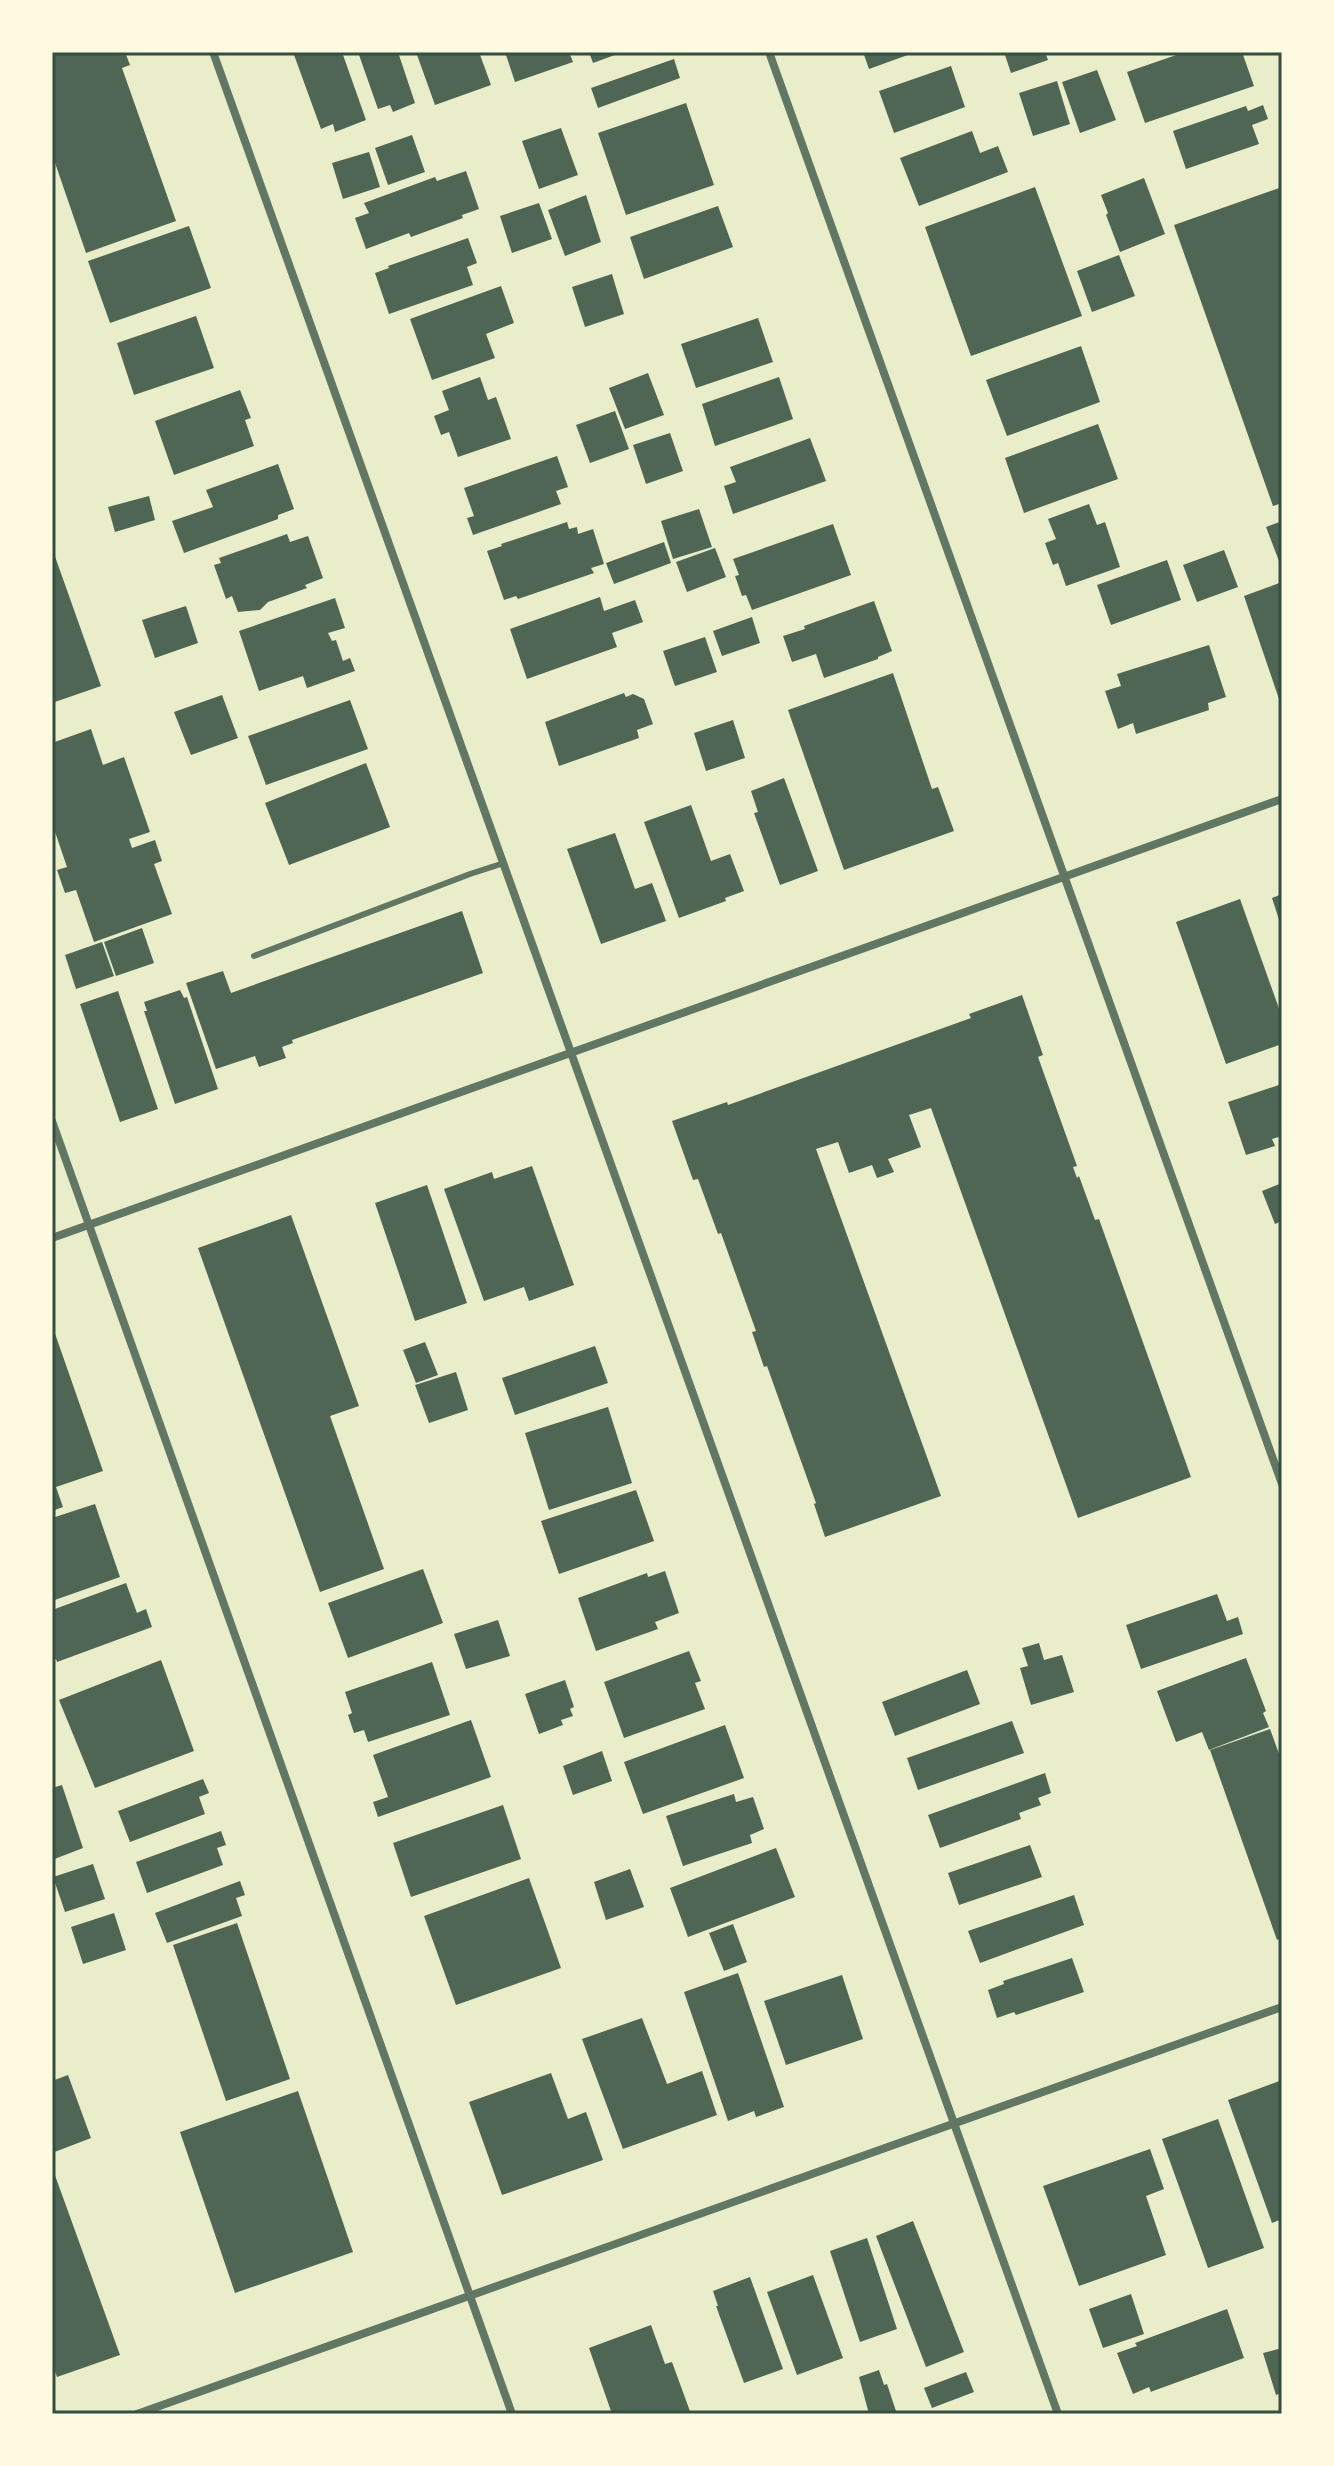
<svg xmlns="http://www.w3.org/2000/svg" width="1334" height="2466" viewBox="0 0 1334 2466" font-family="'IBM Plex Sans',sans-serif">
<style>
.building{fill:#4f6655}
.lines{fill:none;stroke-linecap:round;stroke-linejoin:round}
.service{stroke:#617663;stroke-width:6}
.minor{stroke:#617663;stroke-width:8}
.neatline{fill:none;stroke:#344e41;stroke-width:3}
</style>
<rect width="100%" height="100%" fill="#e9edc9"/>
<!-- building -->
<path class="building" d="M52 52H125L130 65 122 68 176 221 86 253 52 154Z
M293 52H342L366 120 335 132 333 124 321 129Z
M358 52H398L415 103 393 112 390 105 378 109Z
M416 52H479L491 85 435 105Z
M505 52H569L573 62 515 82Z
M589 52H623L593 63Z
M863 52H916L869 69Z
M1004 52H1045L1048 60 1011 73Z
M1185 52H1242L1254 86 1145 123 1127 72Z
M674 59 680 78 598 108 591 88Z
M951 66 965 107 894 133 879 91Z
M1097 70 1116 120 1080 133 1062 82Z
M1057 81 1070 124 1033 136 1019 93Z
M686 103 714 185 626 215 598 133Z
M1263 105 1268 119 1252 125 1259 144 1186 169 1173 131 1246 106 1248 111Z
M561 128 578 175 539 189 522 141Z
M972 131 980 153 998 146 1008 172 919 206 900 158Z
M412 135 425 172 388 185 375 148Z
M369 152 380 187 343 199 332 163Z
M466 171 479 209 462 215 463 218 411 237 409 233 366 249 355 218 369 213 364 203 435 177 437 181Z
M1144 178 1165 234 1120 252 1106 215 1108 213 1101 195Z
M1035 187 1082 316 971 356 925 227Z
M1282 187V503L1273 506 1174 225Z
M586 195 601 242 565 256 548 210Z
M539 203 552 239 512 253 500 216Z
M718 206 733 247 644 279 630 237Z
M189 226 211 288 110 323 88 261Z
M468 238 477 263 467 267 473 285 389 314 375 273 389 268 388 266Z
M1119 255 1135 296 1092 312 1077 271Z
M612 274 624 314 585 327 572 287Z
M501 286 514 323 486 334 495 358 432 380 410 319Z
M196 316 214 368 134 395 117 343Z
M758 318 773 362 696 388 681 344Z
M1081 346 1100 402 1007 436 986 380Z
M648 373 664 415 625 429 609 388Z
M480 377 488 400 496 397 511 439 458 457 449 432 441 435 434 416 449 410 442 391Z
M779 377 793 419 715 446 702 404Z
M240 390 251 418 245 420 254 446 174 475 155 421Z
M615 411 629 449 590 463 576 425Z
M1098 424 1118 479 1024 513 1005 458Z
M670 433 683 471 646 484 633 445Z
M810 438 826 481 733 514 724 486 736 482 730 467Z
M557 456 568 487 556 491 561 504 473 535 467 518 474 516 464 488Z
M278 464 294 509 278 515V519L184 553 172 521 213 507 206 490Z
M149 496 155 520 115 532 108 507Z
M1089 504 1097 525 1105 522 1120 567 1066 586 1058 563 1053 565 1045 543 1056 539 1048 519Z
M699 509 712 547 673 559 661 521Z
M1282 521V569L1266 527Z
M567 522 569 529 577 527 578 534 593 529 604 564 591 568 594 573 518 599 516 596 504 600 487 551 502 546 501 544Z
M833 524 851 575 752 610 746 595 742 596 735 576 739 575 733 559Z
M287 534 290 542 308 536 323 578 305 585 307 588 268 602 260 610 238 612 232 596 226 599 214 565 221 563 219 558Z
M664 542 671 563 614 584 606 563Z
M52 548 101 686 52 703Z
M715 548 726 577 687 592 676 562Z
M1224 550 1238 587 1197 602 1183 565Z
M1167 560 1181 600 1111 625 1097 585Z
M1282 582V705H1281L1244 596Z
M600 597 604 611 635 600 643 622 612 633 617 647 527 679 510 629Z
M335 598 345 628 328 633 332 641 336 640 343 661 350 658 355 671 307 688 303 676 259 691 239 631Z
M874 601 892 651 878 657V659L824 678 816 654 792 662 783 636 805 629 804 626Z
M186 606 198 643 155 658 142 620Z
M752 617 760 643 722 656 713 631Z
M705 637 717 672 675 686 663 651Z
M1209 645 1226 697 1208 703 1209 710 1136 734 1133 723 1118 729 1105 691 1121 686 1117 674Z
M893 673 932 789 938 787 954 831 844 870 788 710Z
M624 693 626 697 633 694 644 699 653 724 637 730 639 738 559 766 545 722Z
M222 695 238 738 191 755 174 712Z
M350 700 368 749 266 785 248 736Z
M733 720 745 758 706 771 694 733Z
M91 729 103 765 124 757 150 832 129 839 132 848 155 840 162 861 154 864 172 914 94 942 76 890 65 893 57 870 67 867 52 823V743Z
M366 763 390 827 289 865 265 803Z
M784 778 818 871 780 885 754 813 758 812 751 791Z
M691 805 711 861 730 854 744 891 725 898 726 901 679 918 644 822Z
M615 833 635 889 652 883 666 921 601 944 567 849Z
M1282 894V926H1281L1272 898Z
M1240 899 1282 1017V1044L1226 1064 1176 922Z
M462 911 483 973 292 1040 293 1043 282 1047 286 1058 259 1067 255 1056 216 1069 186 983 223 971 231 993Z
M142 928 154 963 116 976 104 942Z
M102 942 114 976 76 989 65 955Z
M180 990 184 998 187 997 218 1089 175 1104 144 1011H147L144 1002Z
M118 991 158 1109 120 1122 80 1004Z
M1022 995 1043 1055 1038 1057 1077 1166 1073 1167 1077 1178 1079 1176 1095 1220 1099 1219 1191 1477 1078 1518 931 1108 909 1115 921 1147 888 1159 894 1172 877 1178 872 1165 849 1173 838 1142 816 1149 941 1496 825 1537 814 1504 816 1503 767 1366 764 1367 752 1332 756 1331 721 1233 718 1234 698 1179 693 1180 672 1121 727 1102 728 1105 907 1041 971 1018 969 1014Z
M1282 1084V1136L1272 1139 1275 1146 1246 1155 1228 1102Z
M532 1166 574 1285 529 1301 524 1287 484 1301 444 1189 492 1172 494 1179Z
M1282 1183V1221L1275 1224 1262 1191Z
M427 1185 467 1303 415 1321 375 1203Z
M291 1215 359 1406 330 1416 384 1569 320 1592 198 1248Z
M52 1325 103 1471 56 1487 63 1507 52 1511Z
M425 1342 438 1375 416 1383 403 1350Z
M595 1346 608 1383 515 1415 502 1378Z
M456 1372 468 1410 429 1423 415 1385Z
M608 1407 632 1483 549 1510 525 1433Z
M636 1490 654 1541 559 1574 541 1521Z
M95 1504 120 1577 52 1601V1518Z
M423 1569 443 1623 348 1658 328 1603Z
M665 1571 679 1613 655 1622 658 1629 596 1651 578 1598 647 1573 648 1577Z
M126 1583 137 1613 146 1609 152 1627 57 1662 56 1659 52 1660V1610Z
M1217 1594 1227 1621 1238 1617 1243 1634 1141 1669 1126 1625Z
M498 1620 510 1656 466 1669 454 1634Z
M1039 1643 1044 1660 1062 1655 1074 1692 1031 1705 1020 1668 1028 1666 1022 1648Z
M689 1651 701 1681 695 1683 705 1709 624 1738 604 1682Z
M1246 1658 1266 1711 1263 1713 1269 1727 1209 1750 1202 1732 1176 1742 1157 1691Z
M161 1660 194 1751 95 1788 59 1700Z
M432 1662 450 1715 368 1742 364 1730 354 1733 348 1715 352 1713 345 1692Z
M967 1670 980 1704 895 1736 882 1702Z
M565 1680 574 1707 570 1709 573 1716 561 1720 563 1725 539 1734 525 1694Z
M471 1720 491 1777 378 1817 373 1802 388 1797 373 1755Z
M1012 1721 1024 1753 918 1790 907 1758Z
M725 1725 744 1778 643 1814 624 1762Z
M1270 1729 1282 1762V1938L1277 1940 1210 1750Z
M602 1751 612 1781 573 1795 563 1766Z
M1045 1773 1051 1793 1038 1798 1041 1805 1019 1813 1021 1819 940 1848 928 1815Z
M203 1779 209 1793 199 1797 205 1814 130 1842 118 1811Z
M62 1785 83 1848 52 1860V1788Z
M734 1794 736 1802 753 1797 764 1829 750 1835 752 1843 683 1866 666 1816Z
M503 1805 521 1859 411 1897 393 1843Z
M221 1831 226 1845 217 1848 223 1865 147 1893 136 1862Z
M1030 1845 1042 1877 959 1905 948 1873Z
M776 1848 795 1897 688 1937 670 1888Z
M93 1864 105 1899 65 1912 53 1877Z
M630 1869 644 1907 606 1920 594 1882Z
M529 1878 561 1968 456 2005 424 1916Z
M240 1881 245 1895 236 1898 242 1916 167 1943 155 1913Z
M1074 1895 1084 1925 980 1963 968 1931Z
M114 1913 126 1950 83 1964 71 1927Z
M237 1923 290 2079 226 2101 173 1945Z
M733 1924 747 1962 724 1971 709 1933Z
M1072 1958 1084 1992 1016 2015 1014 2012 997 2018 988 1990 1004 1984 1003 1981Z
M738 1973 784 2107 756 2117 754 2111 728 2121 684 1992Z
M842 1975 863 2039 786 2065 764 2001Z
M642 2018 667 2084 702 2071 717 2115 623 2149 582 2039Z
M551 2073 568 2119 586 2112 603 2160 502 2195 469 2102Z
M68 2075 91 2138 52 2153V2081Z
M1282 2080V2219L1272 2223 1228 2100Z
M298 2091 353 2252 235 2293 180 2132Z
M1218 2119 1264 2248 1208 2268 1162 2139Z
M1150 2149 1164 2189 1146 2196 1166 2255 1079 2286 1043 2186Z
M52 2167 120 2355 57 2377 52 2363Z
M913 2221 964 2352 926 2367 876 2236Z
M867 2238 897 2329 860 2342 830 2251Z
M813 2275 843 2358 797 2375 767 2292Z
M750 2277 783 2369 744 2383 716 2306H718L713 2291Z
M1131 2294 1144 2334 1103 2348 1089 2309Z
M1227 2309 1244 2358 1153 2391 1151 2392 1149 2387 1133 2394 1117 2353 1137 2346 1135 2343Z
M651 2325 665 2364 672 2362 691 2414H612L589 2348Z
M1282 2348V2393L1276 2395 1263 2353Z
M879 2370 884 2385 887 2384 897 2414H869L859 2377Z
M966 2372 974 2392 932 2408 924 2388Z"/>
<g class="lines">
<!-- service -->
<path class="service" d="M254 956 470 874 504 863"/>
<!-- minor -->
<path class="minor" d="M213 52 1058 2414
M769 52 1282 1484
M52 1121 512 2414
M52 1238 1282 799
M137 2414 1282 2007"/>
</g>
<!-- border -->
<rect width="1334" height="2466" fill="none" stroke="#fefae0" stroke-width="108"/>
<rect x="54" y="54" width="1226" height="2358" class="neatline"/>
</svg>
